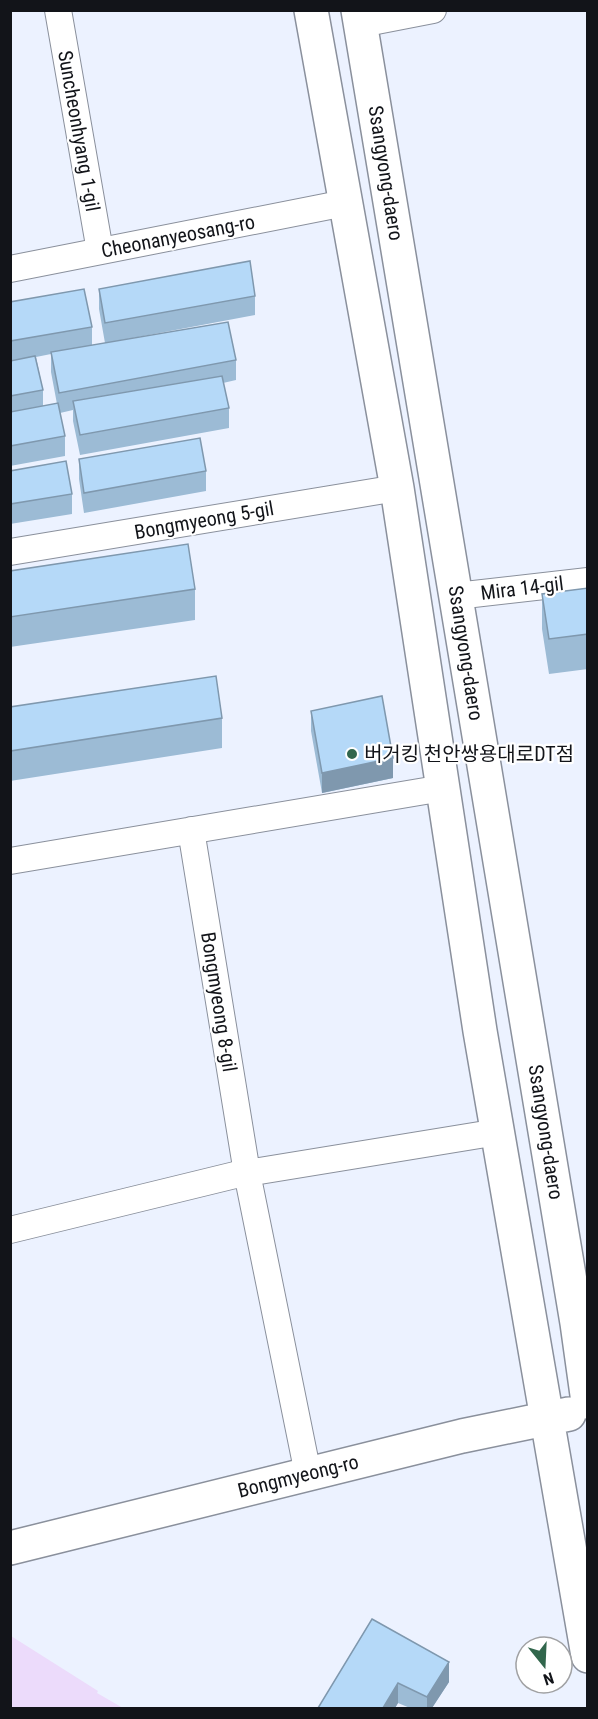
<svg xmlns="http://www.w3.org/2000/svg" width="598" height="1719" viewBox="0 0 598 1719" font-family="'Roboto Condensed','Noto Sans KR',sans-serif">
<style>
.grass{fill:#ecdbfb}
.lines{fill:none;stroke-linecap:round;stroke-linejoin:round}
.street-casing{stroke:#8a909c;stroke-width:28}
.secondary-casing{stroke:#8a909c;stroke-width:36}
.street{stroke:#fff;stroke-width:26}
.secondary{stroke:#fff;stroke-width:33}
.wall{fill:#9cbbd5;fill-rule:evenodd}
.shaded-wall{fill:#7f98ae}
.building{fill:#b5d9f8;stroke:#7f98ae;stroke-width:1.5}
.poi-dot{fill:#31664c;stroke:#fff;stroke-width:2}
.labels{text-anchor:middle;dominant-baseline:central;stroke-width:4.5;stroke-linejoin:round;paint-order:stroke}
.street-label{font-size:20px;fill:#121419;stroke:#fff}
.poi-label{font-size:20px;fill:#121419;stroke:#fff;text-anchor:start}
</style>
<rect width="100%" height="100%" fill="#ecf2ff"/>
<!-- grass -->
<path class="grass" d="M11 1636 98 1691 97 1693 123 1708H11Z"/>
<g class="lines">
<defs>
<path id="street" d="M58 10 100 251
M361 24 433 10
M10 269 345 203
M10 552 397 488
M456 596 588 581
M191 830 247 1173 308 1474
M10 861 443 788
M10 1230 235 1175 498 1132"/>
<path id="secondary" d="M311 10 397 488 480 1031 588 1656
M358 10 577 1323 588 1402
M10 1548 462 1436 569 1414"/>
</defs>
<!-- street casing -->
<use href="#street" class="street-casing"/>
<!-- secondary casing -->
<use href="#secondary" class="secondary-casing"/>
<!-- street -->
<use href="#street" class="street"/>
<!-- secondary -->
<use href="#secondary" class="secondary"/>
</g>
<!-- wall -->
<path class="wall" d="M99 289 255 296V315L117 341 236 360V380L223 383 229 408V428L80 455 73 421V410L60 413 65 436V456L10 466V302L92 327V345L105 343 99 309ZM51 354V372L57 404 43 406V390L36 357Z
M79 459 206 471V491L84 513 79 479Z
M10 471 72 494V514L10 524Z
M10 571 195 589V620L10 647Z
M588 588V669L549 674 542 629V594Z
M10 707 222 718V748L10 781Z
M311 711 393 778 322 793 311 731Z
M372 1619 449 1682 432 1708H410L398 1703 395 1708H318Z"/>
<!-- shaded-wall -->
<path class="shaded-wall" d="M393 758V778L322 793V773Z
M449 1662V1682L432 1708H427V1697Z
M398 1683V1703L395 1708H383Z"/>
<!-- building -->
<path class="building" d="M250 261 255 296 105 323 99 289Z
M84 289 92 327 10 341V302Z
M228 322 236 360 59 393 51 352Z
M35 356 43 390 10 396V361Z
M222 376 229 408 80 435 73 401Z
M58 403 65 436 10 446V412Z
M200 438 206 471 84 493 79 459Z
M66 461 72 494 10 504V471Z
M188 544 195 589 10 617V571Z
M588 588V634L549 639 542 594Z
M216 676 222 718 10 751V707Z
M382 696 393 758 322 773 311 711Z
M372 1619 449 1662 427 1697 398 1683 383 1708H318Z"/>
<!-- markers -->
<circle class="poi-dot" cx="352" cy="754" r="6"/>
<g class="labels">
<!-- street labels -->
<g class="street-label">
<text transform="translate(79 131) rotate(80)">Suncheonhyang 1-gil</text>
<text transform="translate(386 173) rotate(81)">Ssangyong-daero</text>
<text transform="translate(178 236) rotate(-11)">Cheonanyeosang-ro</text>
<text transform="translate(204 520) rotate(-10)">Bongmyeong 5-gil</text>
<text transform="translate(522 588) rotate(-7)">Mira 14-gil</text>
<text transform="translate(466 653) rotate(81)">Ssangyong-daero</text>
<text transform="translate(219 1002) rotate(81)">Bongmyeong 8-gil</text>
<text transform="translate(546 1132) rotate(81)">Ssangyong-daero</text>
<text transform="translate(298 1476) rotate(-14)">Bongmyeong-ro</text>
</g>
<!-- poi labels -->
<g class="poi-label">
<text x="364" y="754">버거킹 천안쌍용대로DT점</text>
</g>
</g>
<!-- border -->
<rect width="598" height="1719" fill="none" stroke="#121419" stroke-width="24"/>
<!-- north arrow -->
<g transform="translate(544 1665) rotate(162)"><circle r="28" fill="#ffffff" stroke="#a0a1a3" stroke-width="1.5"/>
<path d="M0-4.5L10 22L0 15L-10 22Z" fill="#31664c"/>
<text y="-9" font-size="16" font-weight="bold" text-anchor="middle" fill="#121419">N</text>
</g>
</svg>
